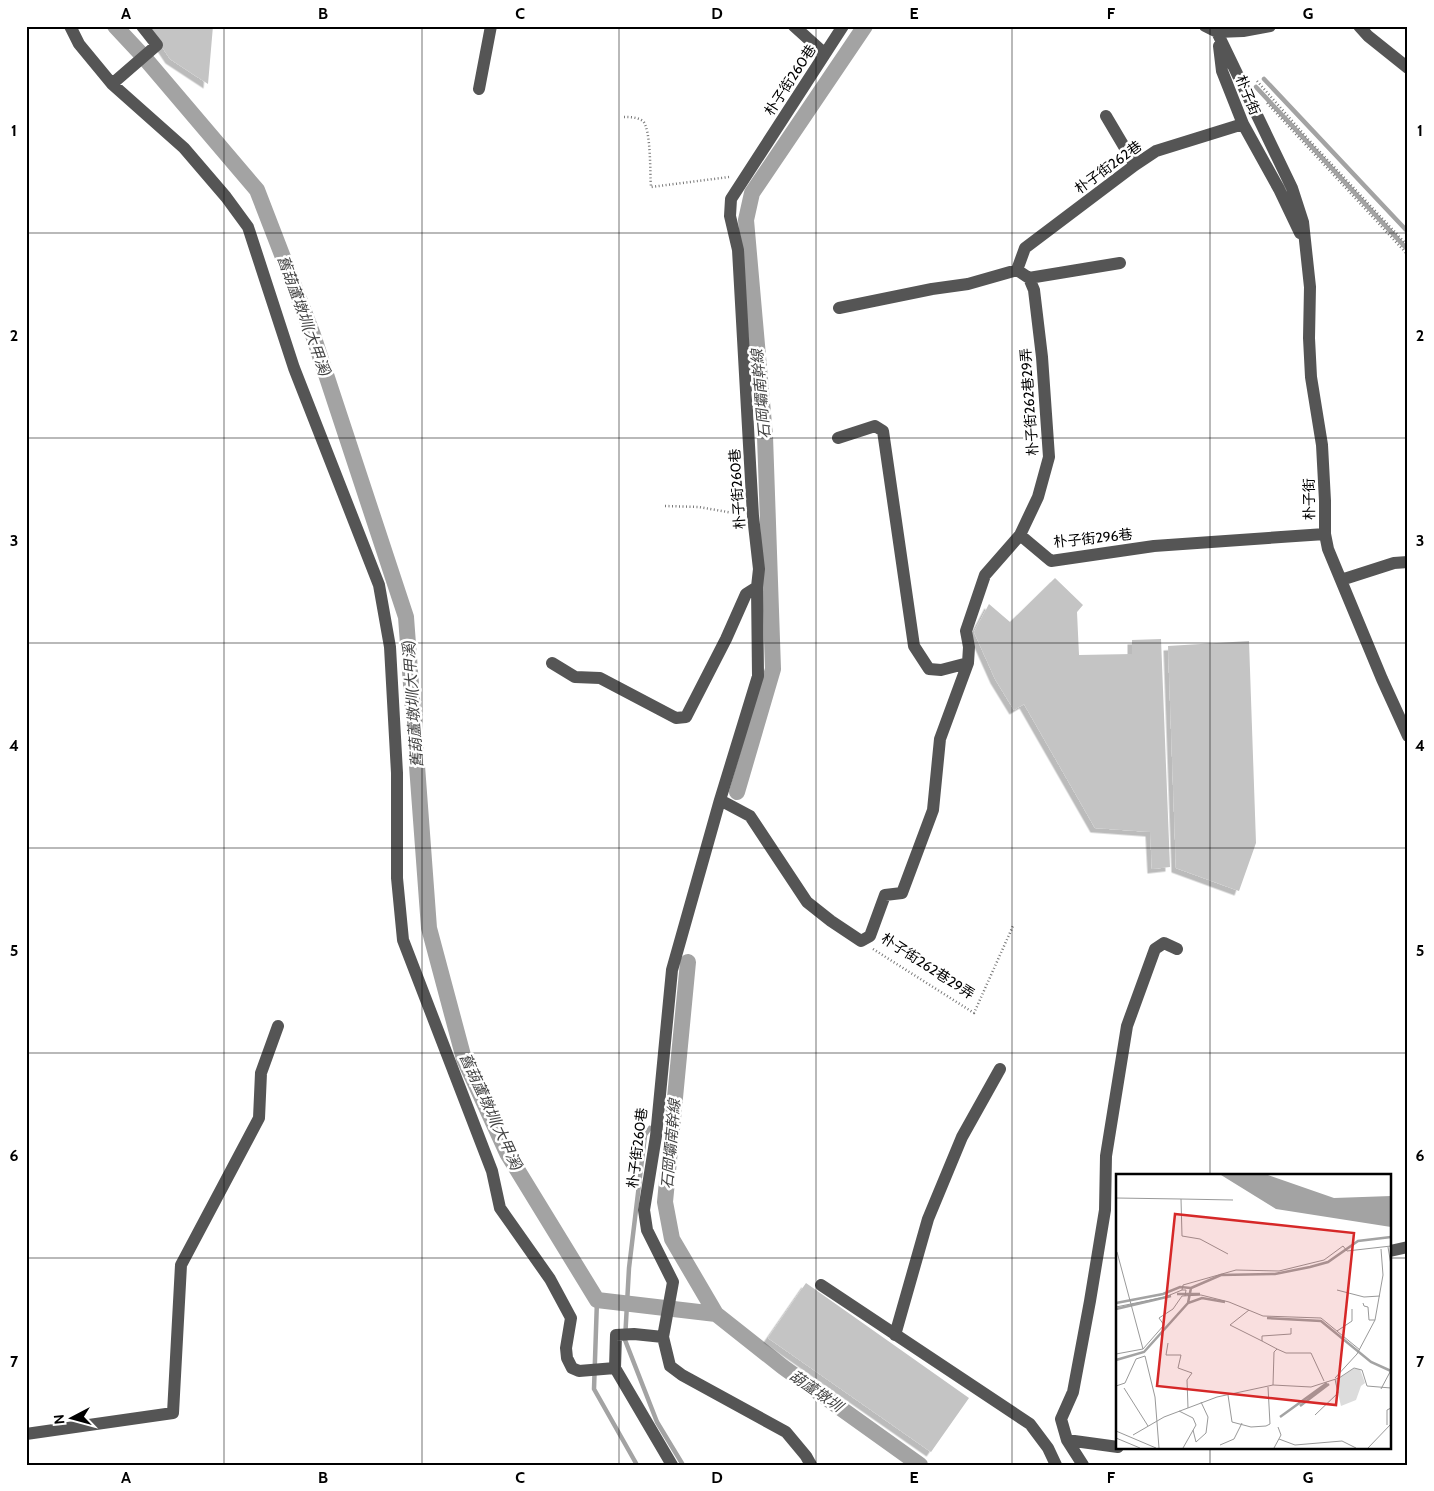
<svg xmlns="http://www.w3.org/2000/svg" width="1434" height="1491" viewBox="0 0 1434 1491" font-family="Cabin,'Noto Sans TC',sans-serif">
<style>
.lines{fill:none;stroke-linecap:round;stroke-linejoin:round}
.stream{stroke:#a3a3a3;stroke-width:4.5}
.canal{stroke:#a3a3a3;stroke-width:16}
.building{fill:#c4c4c4;filter:url(#shadow)}
.path{stroke:#777;stroke-width:2.5;stroke-dasharray:1 2.5;stroke-linecap:butt}
.minor{stroke:#555;stroke-width:12}
.grid{fill:none;stroke:#000;stroke-width:1;stroke-opacity:0.55}
.labels{text-anchor:middle;dominant-baseline:central;stroke-width:5;stroke-linejoin:round;paint-order:stroke}
.street-label{font-size:14px;fill:#000;stroke:#fff}
.water-label{font-size:15px;font-style:italic;fill:#444;stroke:#fff}
.inset-river{fill:none;stroke:#a3a3a3;stroke-width:2.5}
.inset-road{fill:none;stroke:#999;stroke-width:1}
.view{fill:#d62828;fill-opacity:0.15;stroke:#d62828;stroke-width:2.5}
.inset-edge{fill:none;stroke:#000;stroke-width:2.5}
.neatline{fill:none;stroke:#000;stroke-width:2}
.grid-label{font-size:16px;text-anchor:middle;font-weight:bold;fill:#000}
</style>
<defs>
<filter id="shadow"><feDropShadow dx="-4.5" dy="4.5" stdDeviation="0" flood-color="#0004"/></filter>
</defs>
<rect width="100%" height="100%" fill="#fff"/>
<g class="lines">
<!-- stream -->
<path class="stream" d="M1264 79 1408 232
M1256 87 1408 250
M650 1128 645 1135 629 1268 625 1340 657 1422 683 1465
M597 1300 594 1389 637 1465"/>
<!-- canal -->
<path class="canal" d="M115 26 143 56 257 190 313 335 406 617 429 928 464 1059 507 1153 597 1300 716 1314
M737 792 773 669 765 436 746 220 752 193 865 26
M688 962 665 1202 672 1239 716 1314 783 1367 920 1465"/>
</g>
<!-- building -->
<path class="building" d="M148 26H213L208 84 170 59Z
M1055 578 1083 605 1077 612 1079 655 1132 654V640L1161 639 1170 867 1152 869 1150 832 1095 828 1024 704 1014 710 995 679 974 632 989 604 1010 622Z
M1249 641 1256 843 1239 891 1176 868 1168 646Z
M806 1283 969 1398 931 1452 768 1338Z"/>
<g class="lines">
<!-- path -->
<path class="path" d="M1257 81 1308 139 1408 246
M1267 103 1408 255
M624 117C630 117 637 117 643 121 651 129 650 174 651 187L729 177
M665 506 699 507 739 514
M873 949 974 1013 1013 926"/>
<!-- minor -->
<path class="minor" d="M70 26 79 44 112 84 184 148 226 197 248 227 294 368 379 585 390 647 397 773V878L403 940 492 1171 500 1208 550 1279 571 1318 566 1348 567 1358 572 1368 579 1371 615 1368
M794 26 825 54
M1205 26 1217 32 1243 31 1270 26
M1359 26 1368 36 1408 68
M1217 32 1292 188 1303 222 1310 287 1309 338 1311 377 1322 445 1325 501V534L1328 549 1382 679 1408 736
M1219 46 1222 71 1243 124 1279 189 1300 233
M112 84 157 45 142 26
M479 89 491 26
M1106 116 1135 165
M1017 270 1029 278 1034 290 1042 357 1049 457 1038 497 1020 535
M1017 270 1025 248 1135 165 1156 151 1243 124
M1029 278 1120 263
M839 308 932 289 968 284 1017 270
M838 438 875 426 883 431 914 646 929 669 941 670 968 663 969 647 966 631 985 575 1020 535 1051 561 1154 546 1325 534
M1341 580 1394 563 1408 562
M552 663 575 677 600 678 676 718 686 717 726 639 746 594 757 587
M720 800 750 816 807 902 831 921 861 941 870 936 885 895 902 893 933 810 940 739 968 663
M1390 1251 1408 1247
M821 1285 1030 1424 1048 1448 1056 1465
M895 1335 928 1219 962 1137 1000 1069
M663 1337 634 1334 616 1335 615 1368 672 1465
M26 1434 173 1413 181 1265 259 1118 261 1073 278 1026
M1067 1440 1118 1447
M811 1465 806 1456 786 1432 682 1375 670 1366 663 1337 673 1282 647 1230 644 1210 656 1136 672 970 720 800 758 676 757 587 759 569 753 516 738 250 730 216 731 199 843 26
M1083 1465 1067 1440 1061 1419 1073 1392 1090 1301 1105 1210 1106 1156 1127 1026 1155 949 1164 943 1177 949"/>
</g>
<!-- grid -->
<path class="grid" d="M224 26V1465M422 26V1465M619 26V1465M816 26V1465M1012 26V1465M1210 26V1175M26 233H1408M26 438H1408M26 643H1408M26 848H1408M26 1053H1408M26 1258H1118M1390 1258H1408M1210 1447V1465"/>
<g class="labels">
<!-- street labels -->
<g class="street-label">
<text transform="translate(790 80) rotate(-57)">朴子街260巷</text>
<text transform="translate(1248 95) rotate(68)">朴子街</text>
<text transform="translate(1108 167) rotate(-36)">朴子街262巷</text>
<text transform="translate(1029 402) rotate(-94)">朴子街262巷29弄</text>
<text transform="translate(737 489) rotate(-94)">朴子街260巷</text>
<text transform="translate(1309 499) rotate(-91)">朴子街</text>
<text transform="translate(1093 538) rotate(-6)">朴子街296巷</text>
<text transform="translate(928 966) rotate(33)">朴子街262巷29弄</text>
<text transform="translate(637 1148) rotate(-83)">朴子街260巷</text>
</g>
<!-- water labels -->
<g class="water-label">
<text transform="translate(304 316) rotate(70)">舊葫蘆墩圳(大甲溪)</text>
<text transform="translate(761 394) rotate(-95)">石岡壩南幹線</text>
<text transform="translate(413 704) rotate(-94)">舊葫蘆墩圳(大甲溪)</text>
<text transform="translate(491 1112) rotate(65)">舊葫蘆墩圳(大甲溪)</text>
<text transform="translate(671 1144) rotate(-85)">石岡壩南幹線</text>
<text transform="translate(816 1391) rotate(35)">葫蘆墩圳</text>
</g>
</g>
<!-- overview -->
<g transform="translate(1116 1174)">
<rect width="275" height="275" fill="#fff"/>
<path d="M237 195H244L249 209 245 212 240 226 225 232 219 207Z" fill="#dcdcdc"/>
<path d="M105 1H152L218 24 275 22V53L160 35Z" fill="#a3a3a3"/>
<path class="inset-river" d="M61 120H84M0 129 47 120 64 113 75 114M72 129 75 114 105 101 159 100 194 93 212 88 242 67 275 63M0 135 55 122M151 144 205 147 255 188 275 197M0 186 28 178 72 129 86 124 109 128M184 232 213 210M164 243 211 209"/>
<path class="inset-road" d="M0 24 65 25 66 62 84 65 112 80M65 25 117 26M272 73 275 91M1 78 27 175M66 116 67 111 120 96 163 97 208 86 227 72 231 77 275 72M221 116 248 123 264 122M247 129 248 132 252 133 253 146H259M0 133 49 123 66 116H70L69 122M133 136 114 151 146 167M221 157 236 147V135M52 169 50 181H65L62 194 76 199 71 206 72 234M161 175 170 179H195L208 207M0 180 27 175 48 151 43 144 57 135 66 122 85 121 113 128 147 142 205 144 244 176M219 204 241 180 259 146 267 101 265 75M157 211 158 178 161 175 146 167V162L175 160V154M0 212 9 209 20 185 29 182 39 223 43 274M8 214 32 252M265 215 274 198M112 221 116 248 135 253 150 252 154 250 152 213M63 237 77 244 80 251 67 274M199 241 222 219 219 205M271 251V236L275 234M77 256 80 268 90 259 92 243 85 228M0 257 40 274M17 261 48 243 101 223 157 211 195 213 223 204 238 194 246 196 251 212 275 214M0 264 24 274M163 265 179 271 226 267 240 274M104 271 118 265 126 249M158 274 165 261 162 253M252 274 275 250"/>
<path class="view" d="M59 40 238 59 220 231 41 212Z"/>
<rect width="275" height="275" class="inset-edge"/>
</g>
<!-- border -->
<rect width="1434" height="1491" fill="none" stroke="#ffffff" stroke-width="55"/>
<!-- north arrow -->
<g transform="translate(72 1418) rotate(264)" stroke="#ffffff" stroke-width="4" paint-order="stroke">
<path d="M0-4L9 19L0 12L-9 19Z" fill="#000000"/>
<text y="-8" font-size="14" font-weight="bold" text-anchor="middle" fill="#000000">N</text>
</g>
<rect x="28" y="28" width="1378" height="1436" class="neatline"/>
<g class="grid-label">
<text x="126" y="19">A</text>
<text x="323" y="19">B</text>
<text x="520" y="19">C</text>
<text x="717" y="19">D</text>
<text x="914" y="19">E</text>
<text x="1111" y="19">F</text>
<text x="1308" y="19">G</text>
<text x="14" y="136">1</text>
<text x="1420" y="136">1</text>
<text x="14" y="341">2</text>
<text x="1420" y="341">2</text>
<text x="14" y="546">3</text>
<text x="1420" y="546">3</text>
<text x="14" y="751">4</text>
<text x="1420" y="751">4</text>
<text x="14" y="956">5</text>
<text x="1420" y="956">5</text>
<text x="14" y="1161">6</text>
<text x="1420" y="1161">6</text>
<text x="14" y="1367">7</text>
<text x="1420" y="1367">7</text>
<text x="126" y="1483">A</text>
<text x="323" y="1483">B</text>
<text x="520" y="1483">C</text>
<text x="717" y="1483">D</text>
<text x="914" y="1483">E</text>
<text x="1111" y="1483">F</text>
<text x="1308" y="1483">G</text>
</g>
</svg>
